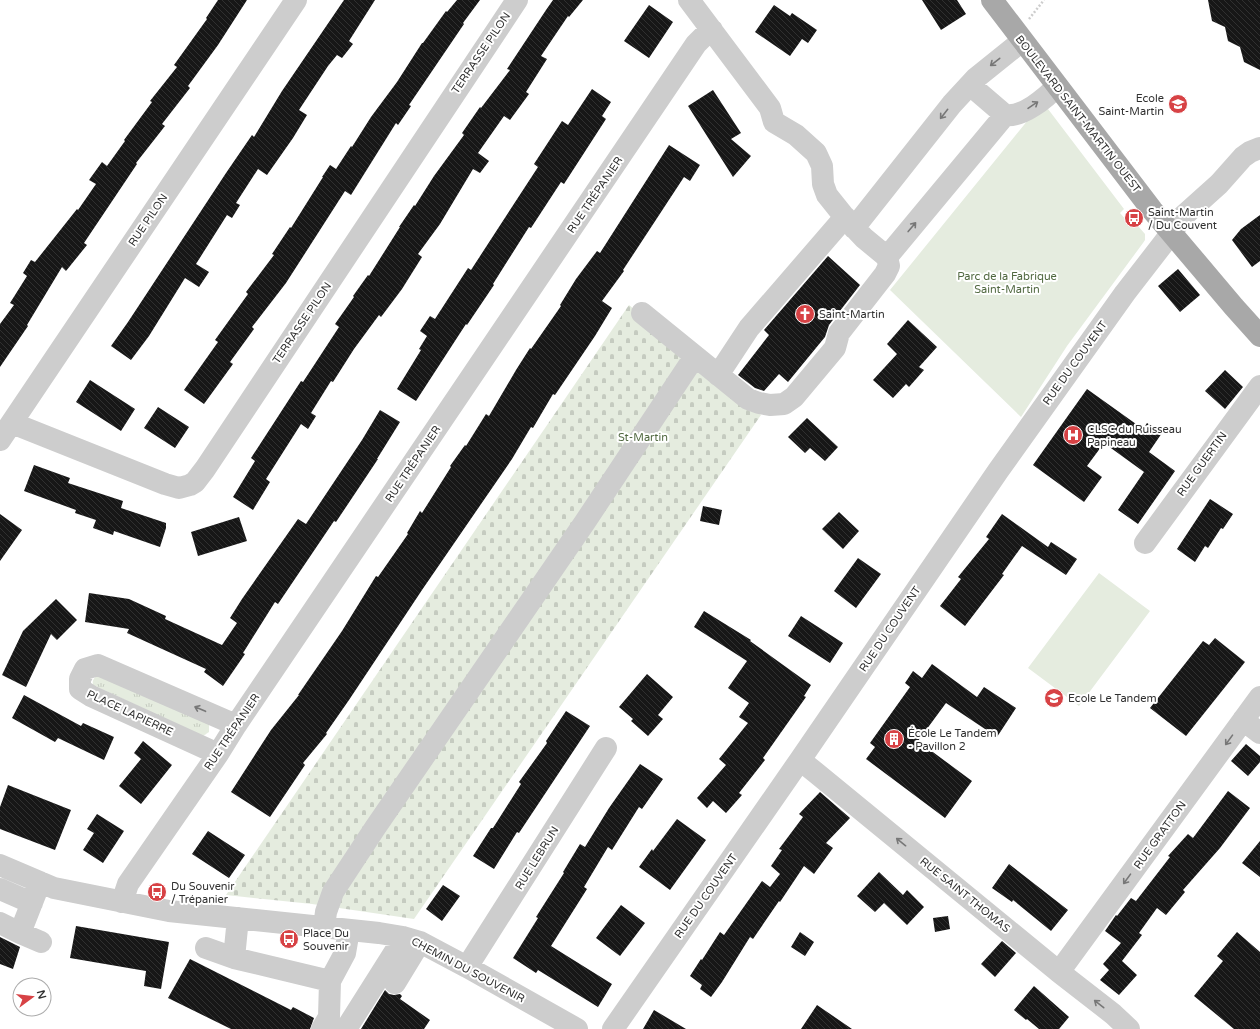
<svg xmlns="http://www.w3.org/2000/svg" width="1260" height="1029" viewBox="0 0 1260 1029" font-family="'Varela Round',sans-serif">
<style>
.grass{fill:url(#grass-tufts)}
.cemetery{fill:url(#cemetery-stones)}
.green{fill:#e5ecdf}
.building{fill:url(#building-back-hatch)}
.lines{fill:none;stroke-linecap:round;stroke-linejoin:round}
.path{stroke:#cdcdcd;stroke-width:2.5;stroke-dasharray:2 2;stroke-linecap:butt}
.minor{stroke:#cdcdcd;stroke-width:22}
.major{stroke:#a8a8a8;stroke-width:22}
.oneway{stroke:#777}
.labels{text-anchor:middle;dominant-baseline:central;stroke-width:4;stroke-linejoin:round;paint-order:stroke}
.street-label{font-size:11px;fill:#303030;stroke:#fff}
.poi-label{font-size:11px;fill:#303030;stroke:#fff;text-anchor:start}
.park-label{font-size:11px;fill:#516941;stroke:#fff}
</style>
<defs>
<pattern id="grass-tufts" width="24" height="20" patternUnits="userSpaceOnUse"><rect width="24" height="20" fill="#e5ecdf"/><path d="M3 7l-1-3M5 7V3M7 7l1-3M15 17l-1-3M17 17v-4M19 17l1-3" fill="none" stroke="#c5cbc0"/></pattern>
<pattern id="cemetery-stones" width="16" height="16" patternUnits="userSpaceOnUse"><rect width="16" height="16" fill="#e5ecdf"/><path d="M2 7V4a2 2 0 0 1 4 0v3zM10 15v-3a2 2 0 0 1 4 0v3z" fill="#c5cbc0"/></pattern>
<pattern id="building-back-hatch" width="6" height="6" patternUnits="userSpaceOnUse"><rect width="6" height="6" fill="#171717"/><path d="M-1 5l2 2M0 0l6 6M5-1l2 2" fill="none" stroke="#303030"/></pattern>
</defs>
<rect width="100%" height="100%" fill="#fff"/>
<!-- grass -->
<path class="grass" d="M99 675 209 724V732L203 736 93 685C92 680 94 677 99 675Z"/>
<!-- cemetery -->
<path class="cemetery" d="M629 305 761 415 414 919 312 904 226 895Z"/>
<!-- green -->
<path class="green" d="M1048 109 1124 209 1120 213 1127 221 1131 218 1145 234V240L1143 243 1067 346 1021 417 890 290 1028 120 1042 111Z
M1099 573 1150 611 1079 706 1028 668Z"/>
<!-- building -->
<path class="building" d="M218 0H247L218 45 188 86 190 88 162 124 165 126 136 163 137 164 84 243 87 245 66 271 62 267 27 325 28 326 0 367V324L14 305 10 303 27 276 23 273 31 260 35 262 77 209 78 210 96 184 89 180 102 162 107 166 125 141 124 140 152 102 150 101 177 67 174 65 207 19 206 18Z
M344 0H375L349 41 353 44 342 58 337 55 328 66 299 110 307 115 293 138 267 175 258 169 236 203 240 205 232 218 227 215 196 264 209 272 199 287 185 278 149 336 131 360 111 346 128 322 226 173 252 135 254 137 282 91Z
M457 0H480L463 23 464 24 409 105 411 106 398 125 396 123 351 195 345 191 286 283 252 327 254 329 230 362 233 364 204 404 184 390 218 342 215 340 248 294 246 292 274 255 272 254 290 227 291 228 323 177H322L330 165 336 169 351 146 352 147 371 117 397 82 422 43H423L446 11 447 12Z
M553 0H583L569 17 568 16 541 56 547 59 526 92 529 94 510 120 504 116 478 153 489 161 480 173 473 169 440 224 418 254 422 257 402 289 381 317 379 315 354 349 333 382 331 381 311 413 316 416 308 429 301 424 266 479 270 482 253 510 233 497 255 461 251 458 301 381 303 382 339 327 335 324 354 297 353 296 368 275 369 276 400 227H399L414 205 415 206 434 176 464 135 462 133 480 107 481 108 510 70 507 69 546 10Z
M922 0H957L966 14 941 30Z
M1208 0H1260V70L1244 62 1240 47 1228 41 1225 27 1212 21Z
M649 5 673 22 649 58 624 41Z
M774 5 790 16 792 13 817 30 808 43 802 39 790 56 755 32Z
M592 89 611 102 602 116 606 119 564 184 561 182 531 228 529 227 493 284 494 285 467 325 466 324 416 401 397 389 421 350 419 349 427 336 420 331 430 316 435 319 468 268 471 270 538 167 534 164 562 121 568 125Z
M713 90 741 133 731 139 751 156 733 177 688 106Z
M669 145 700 165 690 181 684 177 665 206 623 270 624 271 602 301 612 308 595 336 555 395 553 394 533 428 531 427 512 459 422 590 349 700 326 733 327 734 303 763 305 765 270 817 231 792 271 730 299 695H298L342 631 376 576 378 577 408 534 407 533 420 511 422 513 451 467 450 466 465 445 466 446 486 414 489 416 516 370 530 348 531 349 561 306 560 305 576 279 597 251 600 253Z
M1260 215V261L1252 267 1232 240 1241 229Z
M828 256 860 285 829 325 825 337 788 382 779 374 764 391 755 388 738 375 769 335 764 330Z
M1178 269 1200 295 1180 312 1158 286Z
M908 320 937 347 919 367 924 370 909 387 906 384 893 398 873 380 897 354 887 344Z
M1225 370 1243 387 1225 409 1205 391Z
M90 380 135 409 121 431 76 402Z
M1087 389 1143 429 1147 423 1162 433 1149 452 1175 471 1138 524 1118 510 1144 472 1104 443 1087 466 1102 477 1084 502 1033 465Z
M158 407 189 427 175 448 144 428Z
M380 410 400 422 377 459H378L336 522 334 521 278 604 275 602 243 653 245 654 223 686 204 672 206 669 127 633 129 629 85 622 89 593 129 599 166 616 165 619 222 645 237 623 230 618 242 599 298 519 306 524 362 440Z
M807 418 838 447 825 461 810 448 805 453 788 437Z
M34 465 70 478 68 483 123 501 121 508 166 523V528L160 547 114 531 113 535 93 528 96 520 75 513 76 510 24 491Z
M1210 499 1233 514 1223 529 1221 528 1208 548 1205 546 1195 562 1177 549Z
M703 506 722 510 719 525 700 521Z
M839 512 859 531 843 549 822 529Z
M0 514 22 530 0 561Z
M1002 514 1048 547 1051 542 1077 559 1066 575 1022 546 1002 574 1004 575 965 626 940 606 961 579 958 577 989 539 986 537Z
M239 517 247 541 198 556 191 532Z
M858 558 881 574 856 608 834 591Z
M56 599 77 620 57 640 51 634 26 687 2 675 23 631Z
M704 611 751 640 750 641 811 685 804 696 806 697 763 758 765 760 739 793 742 795 726 813 713 801 707 808 697 798 726 765 719 759 748 723 739 717 749 703 728 688 747 661 694 627Z
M801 616 843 643 830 663 788 636Z
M1215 638 1245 662 1186 736 1150 708 1203 641 1209 645Z
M932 664 977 697 984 687 1016 708 997 737 946 703 918 741 972 781 945 818 866 759 875 747 870 743 910 687 905 683 913 671 922 678Z
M647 674 673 697 658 715 663 719 648 736 631 721 633 719 619 707Z
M24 695 81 726 83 723 114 737 104 760 58 738 55 742 12 718Z
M566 711 590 726 519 833 517 832 494 869 473 856 491 828H493L521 784 519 782 547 743 546 741Z
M143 741 172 765 141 804 119 786 141 759 134 753Z
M1246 744 1260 756V762L1248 776 1231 761Z
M640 764 663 779 642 809 639 807 612 850 608 847 584 887 587 889 551 946 612 984 598 1007 538 970 536 973 513 958 538 918 536 917 564 873 563 872 580 844 585 847 609 808Z
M8 785 71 810 55 850 0 829V807Z
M1228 791 1250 808 1220 848 1183 890 1185 892 1166 915 1157 908 1139 933 1142 935 1122 961 1137 975 1119 995 1100 980 1109 970 1103 964 1121 943 1105 931 1116 915 1117 916 1131 898 1136 901 1170 857 1168 856 1188 834 1193 838Z
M820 792 850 818 826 843 833 848 814 874 804 866 780 902 779 901 753 939 750 937 722 982 711 997 700 989 702 985 690 976 701 959 702 960 720 932 724 935 762 881 770 887 780 874 771 866 782 850 779 849 803 817 799 814Z
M97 814 124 831 103 863 83 850 94 833 87 829Z
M677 819 706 840 670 890 639 867 652 849 653 851Z
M208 831 245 855 229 878 192 854Z
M1260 841V877L1242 863Z
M1009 864 1068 910 1051 931 1013 900 1012 902 992 888Z
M879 872 903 895 907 890 924 907 907 925 884 903 875 912 857 896Z
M443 885 460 896 442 921 426 909Z
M621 905 645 923 620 956 596 938Z
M948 916 950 929 935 932 933 918Z
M76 926 169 942 161 989 144 986 146 971 70 958Z
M800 932 814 942 805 956 791 947Z
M1237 932 1260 952V1029H1234L1194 996 1223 961 1217 956Z
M0 937 20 947 13 969 0 964Z
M1002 941 1016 953 995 977 981 964Z
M190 959 291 1010 293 1007 314 1018 310 1029H231L168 998Z
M1034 986 1069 1017 1059 1029H1039L1027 1019 1026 1020 1014 1010Z
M385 990 389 994 394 995 400 994 402 996 400 999 430 1020 424 1029H361Z
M817 1005 852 1029H801Z
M654 1010 686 1029H643Z"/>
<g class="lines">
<!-- path -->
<path class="path" d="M1029 19 1044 0"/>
<!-- minor -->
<path class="minor" d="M970 85 1005 115C1022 118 1046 98 1057 86
M854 228 952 104 976 78 1022 41
M887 257 1005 115
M642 313 748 399 759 403 770 405 784 404 794 397 835 348 839 333 885 274 889 266 887 257 864 238 847 220 827 195 823 184 822 166 816 153 796 135 774 122 770 108 689 0
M718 375 749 328 845 217
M12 423 165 484 179 488 190 485 195 482 205 469 517 0
M0 440 296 0
M1145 543 1260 386
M1243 720 1260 733
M218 754 91 696 80 689V679L85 669 98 665 236 725
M800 760 815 772 1059 972 1113 1014 1129 1029
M0 865 54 888 169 911 379 933 403 937 420 942 467 967 577 1029
M0 889 32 903
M122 902 128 884 218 754 236 725 696 44 705 35 712 30
M238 918 234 958 330 981 345 953 349 930
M0 923 20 933 40 882
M324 927 326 912 333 892 375 828 585 522 695 356
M20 933 41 942
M206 948 234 958
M467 967 606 748
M1059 972 1260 697
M395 983 420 942
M322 1029 329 1017 330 981
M346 1029 396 950 403 937
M613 1029 800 760 998 471 1125 293 1166 240 1172 233 1180 219 1219 184 1243 157 1250 152 1260 148"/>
<!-- major -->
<path class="major" d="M992 0 1152 210 1234 307 1260 336"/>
</g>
<!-- one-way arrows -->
<defs><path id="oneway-shaft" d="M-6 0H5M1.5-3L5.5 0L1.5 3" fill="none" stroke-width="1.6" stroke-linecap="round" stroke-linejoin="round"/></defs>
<g class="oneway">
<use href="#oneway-shaft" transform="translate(995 62) rotate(142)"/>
<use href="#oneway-shaft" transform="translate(1033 105) rotate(-34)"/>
<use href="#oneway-shaft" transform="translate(944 114) rotate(128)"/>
<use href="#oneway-shaft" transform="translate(912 227) rotate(-50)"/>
<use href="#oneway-shaft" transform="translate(200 709) rotate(-157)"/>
<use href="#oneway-shaft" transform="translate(1229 740) rotate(126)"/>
<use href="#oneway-shaft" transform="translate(901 842) rotate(-141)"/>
<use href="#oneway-shaft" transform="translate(1127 879) rotate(126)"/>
<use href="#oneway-shaft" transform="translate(1099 1004) rotate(-142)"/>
</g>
<!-- icons -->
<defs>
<symbol id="school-disc" viewBox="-11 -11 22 22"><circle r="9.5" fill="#d74245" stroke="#fff"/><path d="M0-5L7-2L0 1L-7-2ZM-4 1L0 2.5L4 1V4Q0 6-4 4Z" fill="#fff"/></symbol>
<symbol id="bus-disc" viewBox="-11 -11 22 22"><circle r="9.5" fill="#d74245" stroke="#fff"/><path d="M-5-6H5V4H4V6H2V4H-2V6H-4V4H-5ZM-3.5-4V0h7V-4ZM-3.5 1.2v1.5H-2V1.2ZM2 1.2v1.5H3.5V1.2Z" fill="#fff"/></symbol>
<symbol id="church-disc" viewBox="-11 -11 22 22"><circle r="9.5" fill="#d74245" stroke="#fff"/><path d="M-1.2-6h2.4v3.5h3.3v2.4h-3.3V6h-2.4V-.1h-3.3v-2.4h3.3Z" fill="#fff"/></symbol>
<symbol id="hospital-disc" viewBox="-11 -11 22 22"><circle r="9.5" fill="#d74245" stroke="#fff"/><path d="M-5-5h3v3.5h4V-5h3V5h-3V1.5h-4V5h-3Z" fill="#fff"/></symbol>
<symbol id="building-disc" viewBox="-11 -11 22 22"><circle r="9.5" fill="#d74245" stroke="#fff"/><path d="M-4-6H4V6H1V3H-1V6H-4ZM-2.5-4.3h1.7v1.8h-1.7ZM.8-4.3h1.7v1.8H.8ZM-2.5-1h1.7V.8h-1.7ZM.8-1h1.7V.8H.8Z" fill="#fff"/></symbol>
</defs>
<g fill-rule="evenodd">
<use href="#school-disc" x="1167" y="93" width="22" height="22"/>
<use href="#bus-disc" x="1123" y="207" width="22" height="22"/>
<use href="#church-disc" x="794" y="303" width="22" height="22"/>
<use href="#hospital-disc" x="1062" y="424" width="22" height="22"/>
<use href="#school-disc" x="1043" y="687" width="22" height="22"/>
<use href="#building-disc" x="883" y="728" width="22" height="22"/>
<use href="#bus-disc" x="146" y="881" width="22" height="22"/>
<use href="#bus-disc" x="278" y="928" width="22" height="22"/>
</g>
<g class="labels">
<!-- street labels -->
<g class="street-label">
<text transform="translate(481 53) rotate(-56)">TERRASSE PILON</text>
<text transform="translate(1078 114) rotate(52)">BOULEVARD SAINT-MARTIN OUEST</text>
<text transform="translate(595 195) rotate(-56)">RUE TRÉPANIER</text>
<text transform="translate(148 220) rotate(-56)">RUE PILON</text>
<text transform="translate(302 323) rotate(-56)">TERRASSE PILON</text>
<text transform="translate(1075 363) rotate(-54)">RUE DU COUVENT</text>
<text transform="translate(413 464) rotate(-56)">RUE TRÉPANIER</text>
<text transform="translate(1202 464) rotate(-54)">RUE GUERTIN</text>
<text transform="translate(890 629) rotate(-56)">RUE DU COUVENT</text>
<text transform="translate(130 713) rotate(25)">PLACE LAPIERRE</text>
<text transform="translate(232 732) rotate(-56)">RUE TRÉPANIER</text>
<text transform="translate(1160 835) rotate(-54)">RUE GRATTON</text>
<text transform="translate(537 858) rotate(-58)">RUE LEBRUN</text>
<text transform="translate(965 895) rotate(39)">RUE SAINT THOMAS</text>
<text transform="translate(706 896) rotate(-55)">RUE DU COUVENT</text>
<text transform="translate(468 970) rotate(28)">CHEMIN DU SOUVENIR</text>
</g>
<!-- poi labels -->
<g class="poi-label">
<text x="1164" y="98" text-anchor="end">Ecole<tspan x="1164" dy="13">Saint-Martin</tspan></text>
<text x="1148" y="212">Saint-Martin<tspan x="1148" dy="13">/ Du Couvent</tspan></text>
<text x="819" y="314">Saint-Martin</text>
<text x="1087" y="429">CLSC du Ruisseau<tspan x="1087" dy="13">Papineau</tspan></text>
<text x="1068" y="698">Ecole Le Tandem</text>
<text x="908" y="733">École Le Tandem<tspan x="908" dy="13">- Pavillon 2</tspan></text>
<text x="171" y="886">Du Souvenir<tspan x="171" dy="13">/ Trépanier</tspan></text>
<text x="303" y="933">Place Du<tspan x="303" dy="13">Souvenir</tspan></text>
</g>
<!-- park labels -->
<g class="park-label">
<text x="1007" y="276">Parc de la Fabrique<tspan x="1007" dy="13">Saint-Martin</tspan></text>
<text x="643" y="437">St-Martin</text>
</g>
</g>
<!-- north arrow -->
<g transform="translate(32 997) rotate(75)"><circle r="19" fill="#ffffff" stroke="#acacac"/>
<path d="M0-3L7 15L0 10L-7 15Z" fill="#d74245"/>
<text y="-6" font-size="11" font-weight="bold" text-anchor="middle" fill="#303030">N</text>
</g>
</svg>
